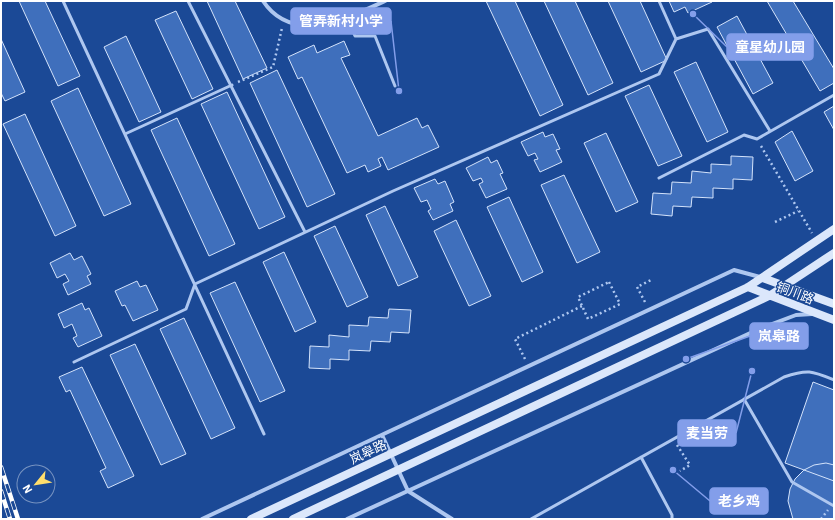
<svg xmlns="http://www.w3.org/2000/svg" width="835" height="520" viewBox="0 0 835 520" font-family="'IBM Plex Sans','Noto Sans SC',sans-serif">
<style>
.building{fill:#3f6fbc;stroke:#d4e3fb}
.lines{fill:none;stroke-linecap:round;stroke-linejoin:round}
.path{stroke:#aec7f0;stroke-width:2.5;stroke-dasharray:2 3;stroke-linecap:butt}
.lane{stroke:#aec7f0;stroke-width:3}
.street{stroke:#aec7f0;stroke-width:4}
.secondary{stroke:#dbe7fb;stroke-width:8}
.rail-casing{stroke:#fff;stroke-width:4.5}
.rail{stroke:#1b4996;stroke-width:3;stroke-dasharray:9;stroke-linecap:butt}
.labels{text-anchor:middle;dominant-baseline:central;stroke-width:3;stroke-linejoin:round;paint-order:stroke}
.street-label{font-size:13px;fill:#fff;stroke:#1b4996}
.leader{fill:none;stroke:#839eea;stroke-width:1.5}
.callout-dot{fill:#839eea;stroke:#1b4996;stroke-width:1.5}
.callout{fill:#839eea;stroke:#839eea;stroke-width:1.5}
.callout-label{font-size:14px;text-anchor:middle;font-weight:bold;fill:#fff}
</style>
<rect width="100%" height="100%" fill="#1b4996"/>
<!-- building -->
<path class="building" d="M19 1H45L80 76 58 86Z
M207 1H235L267 68 243 79Z
M486 1H515L563 105 540 116Z
M544 1H575L613 83 588 95Z
M608 1H640L667 60 641 72Z
M669 1H712V2L688 13 685 7 674 12Z
M767 1H793L834 69V83L820 91Z
M176 11 213 89 192 99 155 20Z
M737 16 773 83 753 94 717 27Z
M126 36 161 112 139 122 104 47Z
M1 39 25 92 5 101 1 93Z
M344 41 350 55 341 58 378 136 417 118 422 128 428 125 439 147 388 170 382 157 378 159 381 166 368 172 365 165 347 173 302 77 298 79 288 57 314 45 317 53Z
M696 62 728 132 707 142 674 72Z
M277 70 335 194 307 207 250 83Z
M649 85 682 156 658 166 625 96Z
M78 88 131 204 104 216 51 101Z
M227 92 285 217 259 229 201 104Z
M834 106V130L824 112Z
M25 114 76 226 55 236 3 124Z
M177 118 235 244 209 256 151 130Z
M792 131 813 171 795 181 775 142Z
M543 132 545 137 553 134 560 149 556 150 562 162 540 172 534 160 538 159 535 153 528 156 521 142Z
M606 133 638 202 616 212 584 143Z
M731 156 753 157 752 180 733 179V189L713 188V198L692 197 691 207 673 206 672 216 651 214 653 193 671 194 672 182 691 183 692 171 711 173V164L731 165Z
M488 157 491 163 497 160 503 173 500 174 507 189 486 198 479 184 483 182 481 178 473 181 466 168Z
M564 175 600 252 577 263 541 185Z
M435 179 438 184 445 181 454 202 450 204 453 211 433 220 428 211 431 209 427 200 421 202 414 188Z
M509 197 543 272 522 282 487 207Z
M385 206 418 277 398 286 366 215Z
M456 220 491 296 469 306 434 231Z
M335 226 368 297 347 307 314 236Z
M284 252 316 322 295 332 263 262Z
M70 253 74 260 82 256 91 274 87 276 91 284 68 295 63 284 69 281 65 274 57 278 50 263Z
M137 281 140 287 146 285 158 310 133 321 125 305 122 306 115 291Z
M235 282 285 391 260 402 210 293Z
M82 303 85 310 89 308 102 336 78 347 73 338 77 336 72 324 64 328 58 314Z
M389 309 411 310 409 333 391 332 390 342 371 341 370 351 349 350V360L330 359V369L309 368 310 346 329 347V335L349 337V325L368 326 369 317 388 318Z
M184 318 235 428 211 439 160 329Z
M135 344 186 454 161 465 110 355Z
M82 367 134 476 108 488 100 471 106 468 70 390 66 392 59 377Z
M813 382 834 390V481L785 463Z
M826 463 834 465V519H793L788 501 790 489 795 479 804 470 814 465Z"/>
<g class="lines">
<!-- path -->
<path class="path" d="M238 82 273 67 282 28
M761 146 812 233
M775 222 798 211
M609 282 620 304 588 319 578 297Z
M645 302 637 287 651 280
M525 359 515 339 582 306
M677 445 690 465 680 471
M821 519 828 510"/>
<!-- lane -->
<path class="lane" d="M63 1 264 434
M188 1 305 232
M659 1 676 39 708 29 770 131
M347 18 355 36H375L395 86
M125 134 232 85
M659 178 744 135 757 139 834 95
M74 362 186 309 195 284 393 191 659 74 676 39
M744 399 792 482 834 506
M641 457 672 515V519
M531 519 784 377C808 369 812 371 834 380"/>
<!-- street -->
<path class="street" d="M263 1C293 46 348 18 385 1
M382 435 408 491 452 519
M202 519 734 270 760 277
M347 519 759 329 796 315 812 314"/>
<!-- secondary -->
<path class="secondary" d="M763 278 834 304
M748 287 834 320
M251 519 748 287 834 229
M293 519 769 296 834 253"/>
<defs>
<path id="rail" d="M1 467 18 519
M1 491 10 519"/>
</defs>
<!-- rail casing -->
<use href="#rail" class="rail-casing"/>
<!-- rail -->
<use href="#rail" class="rail"/>
</g>
<g class="labels">
<!-- street labels -->
<g class="street-label">
<text transform="translate(795 293) rotate(21)">铜川路</text>
<text transform="translate(368 452) rotate(-25)">岚皋路</text>
</g>
</g>
<!-- callouts -->
<path class="leader" d="M399 91L391 21M693 14L727 47M686 359L750 336M752 371L736 433M673 470L710 501"/>
<g class="callout-dot">
<circle cx="399" cy="91" r="4"/>
<circle cx="693" cy="14" r="4"/>
<circle cx="686" cy="359" r="4"/>
<circle cx="752" cy="371" r="4"/>
<circle cx="673" cy="470" r="4"/>
</g>
<g class="callout">
<rect x="291" y="8" width="100" height="26" rx="4"/>
<rect x="727" y="34" width="86" height="26" rx="4"/>
<rect x="750" y="323" width="58" height="26" rx="4"/>
<rect x="678" y="420" width="58" height="26" rx="4"/>
<rect x="710" y="488" width="58" height="26" rx="4"/>
</g>
<g class="callout-label">
<text x="341" y="26">管弄新村小学</text>
<text x="770" y="52">童星幼儿园</text>
<text x="779" y="341">岚皋路</text>
<text x="707" y="438">麦当劳</text>
<text x="739" y="506">老乡鸡</text>
</g>
<!-- border -->
<rect width="835" height="520" fill="none" stroke="#ffffff" stroke-width="4"/>
<!-- north arrow -->
<g transform="translate(36 484) rotate(240)"><circle r="19" fill="#1b4996" stroke="#7692c0"/>
<path d="M0-3L7 15L0 10L-7 15Z" fill="#ffde6c"/>
<text y="-6" font-size="11" font-weight="bold" text-anchor="middle" fill="#ffffff">N</text>
</g>
</svg>
